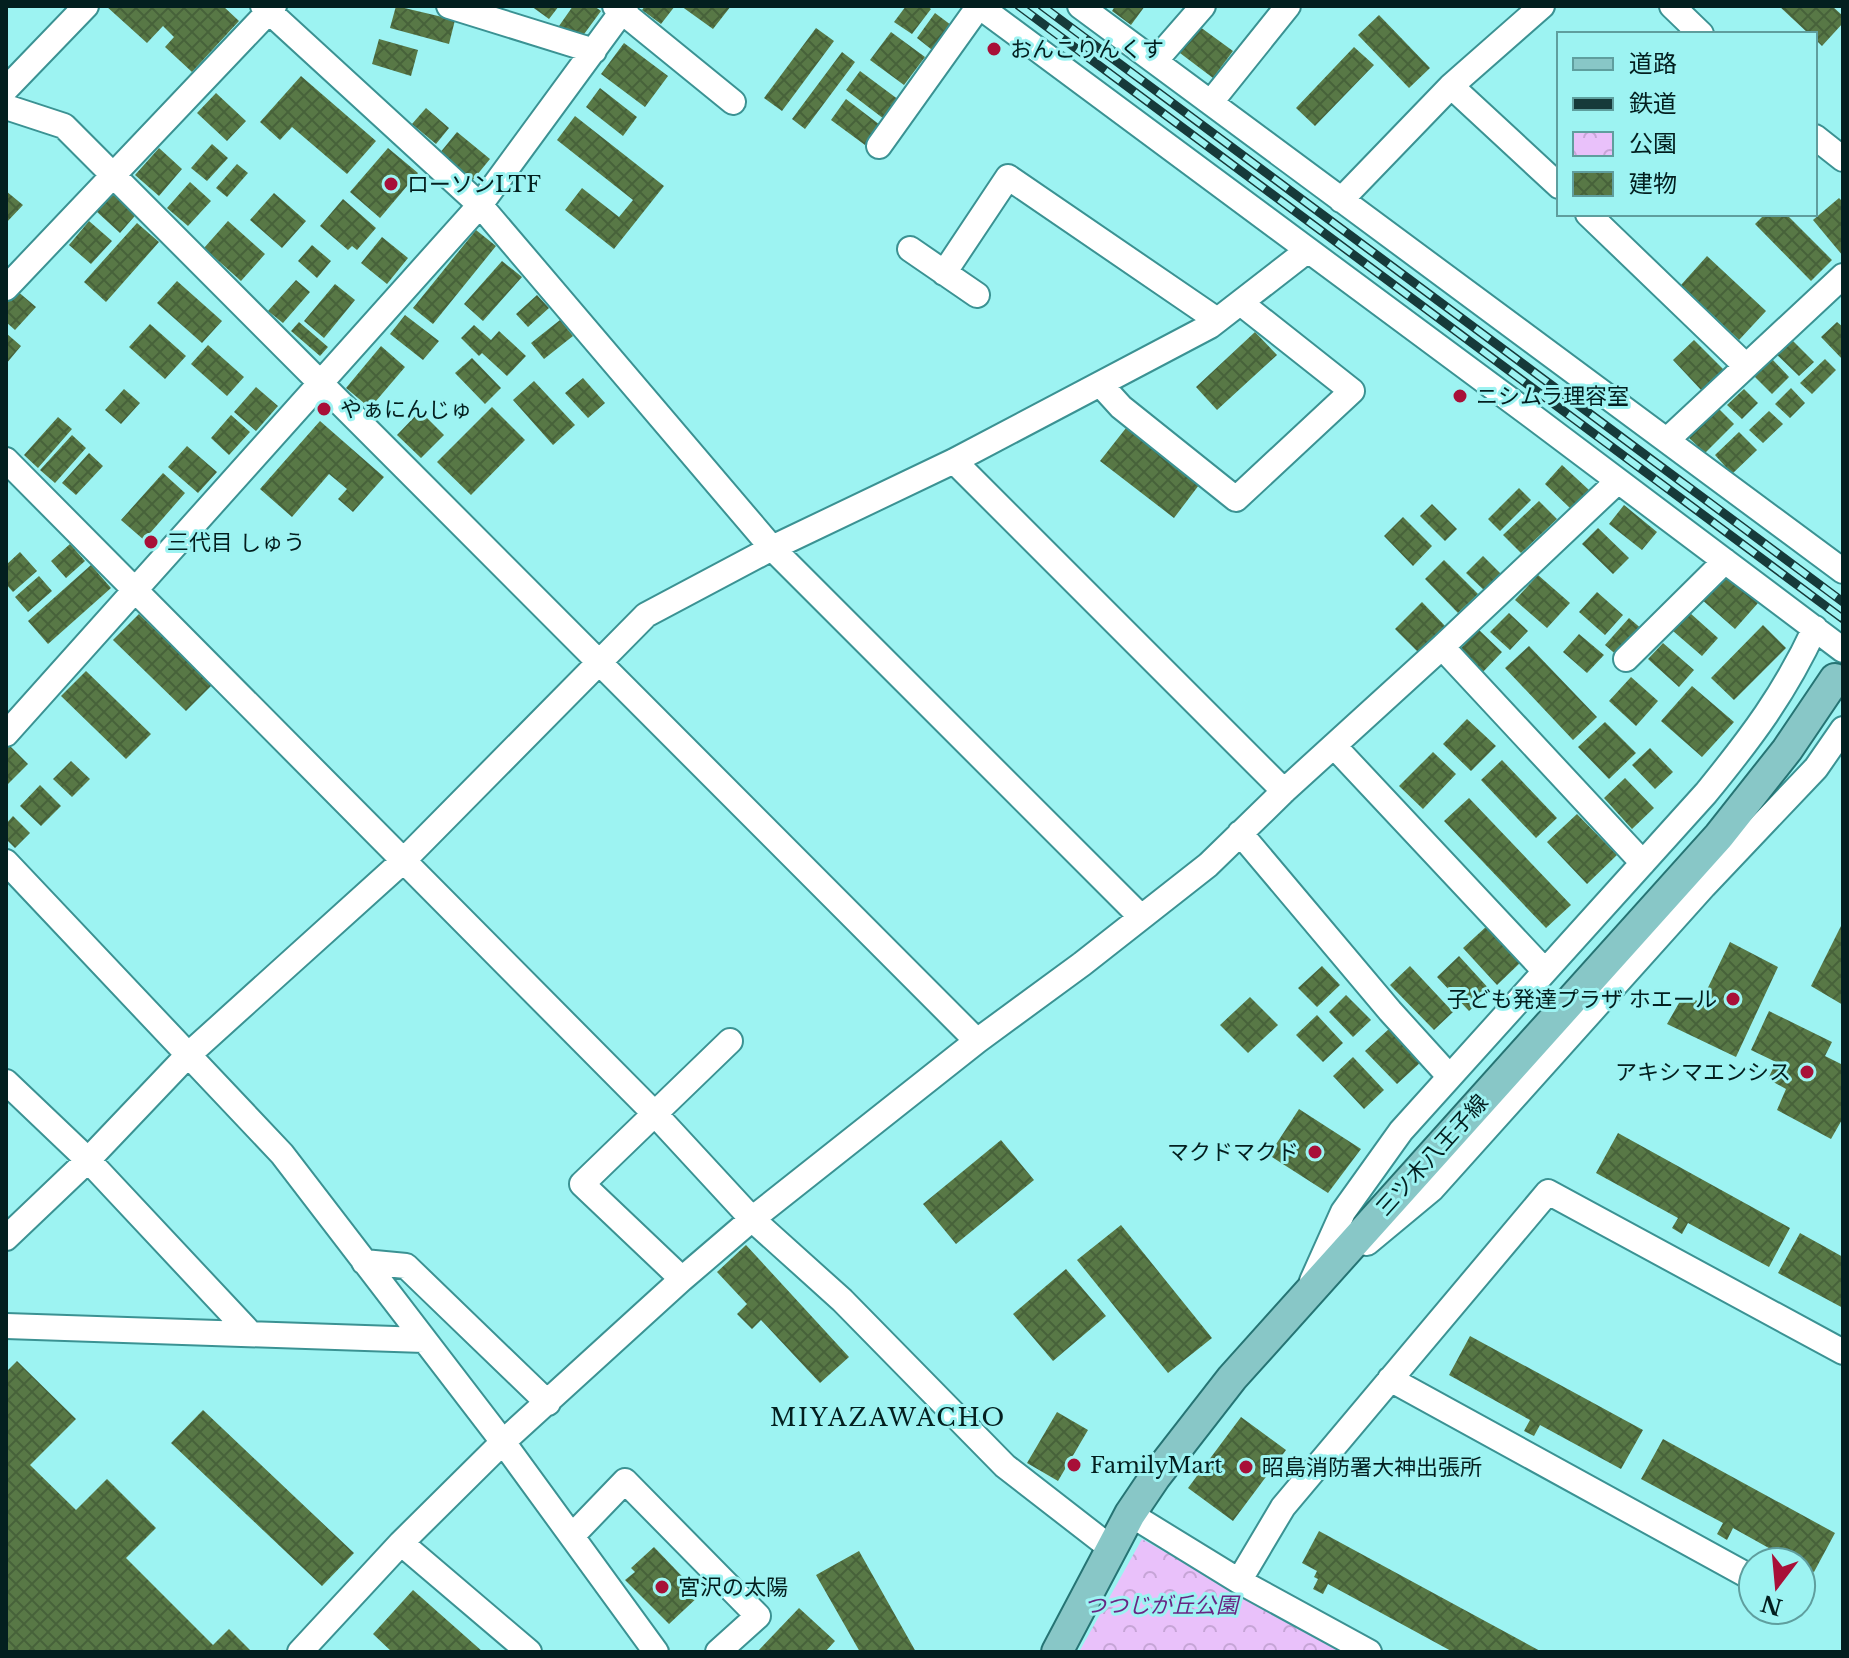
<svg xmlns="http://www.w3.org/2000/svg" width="1849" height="1658" viewBox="0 0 1849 1658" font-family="'Libre Baskerville','Noto Sans JP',serif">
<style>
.park{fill:url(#park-crowns)}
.building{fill:url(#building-cross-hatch)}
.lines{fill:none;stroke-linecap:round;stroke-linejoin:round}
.minor-casing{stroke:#3b9293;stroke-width:28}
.major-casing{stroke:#267474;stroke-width:34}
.minor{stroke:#fff;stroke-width:24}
.major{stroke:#88c7c7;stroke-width:30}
.rail-casing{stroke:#163a3a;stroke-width:9}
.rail{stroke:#9df3f2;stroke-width:6;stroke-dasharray:18;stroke-linecap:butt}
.poi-dot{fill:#a81038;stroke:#9df3f2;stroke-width:3}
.labels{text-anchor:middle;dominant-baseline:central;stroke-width:6;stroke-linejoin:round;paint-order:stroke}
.poi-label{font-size:22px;fill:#031f1f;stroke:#9df3f2;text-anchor:start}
.street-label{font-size:22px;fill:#031f1f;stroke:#9df3f2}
.park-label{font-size:22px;font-style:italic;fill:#692583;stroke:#9df3f2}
.neighbourhood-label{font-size:24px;letter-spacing:2px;fill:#031f1f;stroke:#9df3f2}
</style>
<defs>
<pattern id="park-crowns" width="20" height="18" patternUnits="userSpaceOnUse" patternTransform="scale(2)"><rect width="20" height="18" fill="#e9c1fa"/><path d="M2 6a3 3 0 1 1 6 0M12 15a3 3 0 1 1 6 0" fill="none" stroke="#c6a5d6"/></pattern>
<pattern id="building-cross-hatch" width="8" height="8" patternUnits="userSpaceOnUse" patternTransform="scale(2)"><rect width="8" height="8" fill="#587846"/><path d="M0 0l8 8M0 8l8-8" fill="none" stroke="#47623a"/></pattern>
</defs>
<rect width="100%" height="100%" fill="#9df3f2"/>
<!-- park -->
<path class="park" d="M1142 1539 1345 1652H1079Z"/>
<!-- building -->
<path class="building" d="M106 6H223L239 21 192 72 165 47 174 37 163 26 147 43Z
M396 6 455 20 449 44 390 28Z
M531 6H559L549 19Z
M573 6H594L601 11 579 41 559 26Z
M645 6H675L661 24 642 10Z
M681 6H731L713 29Z
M906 6H927L931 9 912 34 894 22Z
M1115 6H1145L1131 25 1112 11Z
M1779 6H1832L1843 16V23L1822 46 1815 39V34H1809Z
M935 13 955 28 936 53 917 38Z
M1379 15 1430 68 1409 88 1358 35Z
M1196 24 1233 51 1213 78 1176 50Z
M816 28 834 41 782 111 764 98Z
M891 32 925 57 904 85 870 60Z
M379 39 418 50 411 76 372 64Z
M624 43 668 76 645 107 601 74Z
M1354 47 1374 65 1315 126 1296 108Z
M842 52 855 62 805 129 792 119Z
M860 71 899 100 884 119 846 90Z
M301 76 376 141 347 174 292 127 280 140 260 122Z
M600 88 637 117 623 136 586 107Z
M216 93 246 121 227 141 197 113Z
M846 99 880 125 865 145 831 120Z
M426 108 449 128 436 144 412 124Z
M575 116 664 186 614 249 565 210 582 188 619 217 633 200 557 140Z
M457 132 490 159 472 181 439 154Z
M212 144 228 158 207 181 191 168Z
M159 148 182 169 159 196 135 175Z
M388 148 418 173 380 218 350 192Z
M237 164 248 173 227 197 216 188Z
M190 182 211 201 188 226 167 208Z
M116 189 140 210 120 233 96 211Z
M6 191 23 205 6 223Z
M274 193 306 221 282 248 250 220Z
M1839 198 1843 202V256L1813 220Z
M343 199 376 228 357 250 352 246 348 250 320 226Z
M1765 214H1786L1832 260 1811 281 1755 224Z
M89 221 112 241 91 264 69 245Z
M228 221 265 254 241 281 204 248Z
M137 223 159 242 106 302 84 282Z
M476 230 496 246 433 324 413 308Z
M382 237 408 258 387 284 361 263Z
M312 245 331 261 317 278 298 261Z
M1707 256 1766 311 1739 340 1681 285Z
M502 261 522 277 483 321 464 304Z
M296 280 310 292 283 323 268 311Z
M177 281 222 321 202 343 157 303Z
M335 284 355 300 324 338 304 321Z
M16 290 36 307 15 330 6 322V302Z
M537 295 549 308 528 327 516 314Z
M405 315 439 341 423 360 390 334Z
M560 320 573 336 544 359 531 343Z
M299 322 328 347 320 356 291 331Z
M1837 322 1843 327V360L1821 337Z
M150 324 186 356 165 379 129 347Z
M474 325 491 340 499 331 526 356 507 376 482 353 479 356 461 338Z
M1255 332 1277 355 1217 410 1196 387Z
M6 333 21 346 6 364Z
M1789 337 1814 362 1799 376 1774 352Z
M1694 340 1724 370 1702 391 1673 360Z
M208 345 244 377 227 396 191 364Z
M381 346 405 367 370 408 346 388Z
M472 358 501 388 485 404 455 373Z
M1772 359 1789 377 1772 394 1754 376Z
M1825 359 1836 370 1812 394 1800 383Z
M583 378 605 403 588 418 565 393Z
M534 381 575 425 553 445 513 400Z
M256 387 278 406 256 431 234 412Z
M1791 388 1805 403 1790 418 1775 404Z
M124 389 140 403 121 424 105 410Z
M1744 389 1758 403 1742 419 1727 405Z
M492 407 525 440 471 495 437 462Z
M1718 408 1734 424 1705 453 1688 437Z
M420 411 444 435 421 458 397 435Z
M1769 411 1783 424 1763 443 1749 430Z
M231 415 250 432 229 455 211 438Z
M58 417 72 429 38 468 24 455Z
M320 421 384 477 353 512 338 499 347 489 329 474 292 517 260 489Z
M1126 428 1199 485 1174 518 1100 461Z
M1739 432 1757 450 1732 474 1715 455Z
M72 435 86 448 55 483 40 470Z
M187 446 217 472 198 493 168 467Z
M89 453 103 466 76 495 62 483Z
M1562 465 1589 490 1571 509 1545 484Z
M163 473 185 493 144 540 121 520Z
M1519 488 1531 500 1500 531 1488 519Z
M1539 501 1557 519 1521 553 1503 535Z
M1432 504 1457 529 1445 541 1420 516Z
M1624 505 1657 532 1642 550 1609 524Z
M1403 517 1432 546 1413 566 1384 536Z
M1598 528 1629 558 1613 574 1582 544Z
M70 544 85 561 66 578 51 561Z
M20 552 37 571 13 592 6 584V565Z
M1483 556 1504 577 1487 593 1466 573Z
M1444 560 1478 594 1458 613 1425 579Z
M91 565 111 588 48 644 28 621Z
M1723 572 1758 603 1735 629 1700 598Z
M1538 575 1570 603 1547 628 1515 600Z
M39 576 52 591 28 612 15 597Z
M1597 592 1623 615 1605 635 1579 612Z
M1422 602 1446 627 1419 653 1395 629Z
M1509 613 1528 631 1510 650 1490 632Z
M1690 613 1718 638 1702 656 1673 631Z
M139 614 212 685 186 711 113 640Z
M1629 618 1644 631 1619 657 1605 645Z
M1763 625 1786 648 1734 700 1711 678Z
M1479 630 1502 652 1482 673 1459 650Z
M1579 634 1604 655 1587 673 1563 652Z
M1663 643 1694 670 1679 687 1648 659Z
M1529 646 1597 717 1573 740 1505 668Z
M86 671 151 734 126 759 61 696Z
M1631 677 1658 701 1636 726 1609 701Z
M1692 686 1734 722 1702 757 1661 721Z
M1467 719 1496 746 1471 771 1443 744Z
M1605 722 1636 753 1609 779 1578 747Z
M9 745 28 764 6 786V748Z
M1650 748 1673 772 1655 789 1632 765Z
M1433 752 1456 774 1423 809 1399 786Z
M1502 760 1557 818 1536 838 1481 780Z
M71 761 90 779 72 797 53 779Z
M1625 778 1654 808 1632 829 1604 798Z
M40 785 61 806 41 826 20 806Z
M1469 798 1571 905 1546 928 1444 821Z
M1577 814 1617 855 1587 884 1547 842Z
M13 816 30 833 15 848 6 839V824Z
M1843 922V1005L1811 986Z
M1488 925 1522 961 1497 985 1463 948Z
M1730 942 1778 967 1736 1057 1667 1024 1683 996 1701 1002Z
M1459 956 1491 991 1469 1011 1437 977Z
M1322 966 1340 985 1317 1007 1298 988Z
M1410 966 1453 1012 1434 1030 1390 985Z
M1346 995 1371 1020 1353 1037 1329 1012Z
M1250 997 1278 1025 1248 1053 1220 1025Z
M1769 1011 1832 1042 1825 1056 1843 1065V1118L1831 1139 1777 1110 1786 1089 1768 1079 1776 1062 1751 1050Z
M1317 1015 1343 1043 1323 1062 1296 1035Z
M1390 1028 1422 1061 1397 1084 1365 1051Z
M1353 1057 1384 1090 1364 1109 1333 1076Z
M1299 1109 1361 1149 1328 1193 1269 1155Z
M1618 1133 1790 1228 1769 1267 1688 1223 1682 1234 1672 1228 1678 1218 1596 1173Z
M1001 1140 1034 1180 956 1244 923 1204Z
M1121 1225 1212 1338 1168 1373 1077 1260Z
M1800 1233 1843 1257V1308L1778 1273Z
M746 1245 849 1357 820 1383 761 1320 752 1329 737 1314 747 1304 717 1272Z
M1066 1269 1106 1316 1053 1361 1013 1314Z
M1470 1336 1643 1430 1621 1469 1540 1425 1534 1436 1524 1431 1530 1420 1449 1375Z
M17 1361 76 1419 30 1465 76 1510 107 1479 156 1528 126 1558 213 1645 229 1629 252 1652H6V1372Z
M203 1410 354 1553 322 1586 171 1443Z
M1057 1412 1088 1430 1058 1481 1027 1463Z
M1241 1417 1286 1450 1233 1521 1188 1488Z
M1663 1439 1835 1533 1814 1572 1801 1566V1562H1794L1733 1528 1727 1540 1717 1534 1723 1523 1641 1479Z
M1319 1531 1542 1652H1453L1328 1584 1323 1594 1313 1589 1318 1579 1314 1577 1317 1571 1302 1563Z
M654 1547 700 1595 669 1624 625 1580 635 1572 631 1568Z
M859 1551 916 1652H860L816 1575Z
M413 1590 483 1652H392L373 1634Z
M799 1608 835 1641 825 1652H757Z"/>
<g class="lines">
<defs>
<path id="minor" d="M263 6 480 205 772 548 1141 917
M449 6 594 51
M615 6 733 102
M979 6 1532 416 1843 650
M1080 6 1843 571
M1672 6 1701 34
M1155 61 1203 6
M1451 86 1559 186
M6 89 86 6
M1211 102 1288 6
M6 107 64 126 977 1041
M1815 137 1843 159
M879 146 979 6
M1341 200 1451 86 1542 6
M1588 214 1746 366
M910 249 977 295
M944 273 1008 177 1217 320
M6 288 274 6
M1101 385 1121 407 1236 499 1352 391 1242 304
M1667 440 1843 276
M6 460 655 1114 752 1219 842 1300 1005 1466 1112 1549
M954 461 1284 791
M1442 647 1643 863
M1626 659 1725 561
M6 734 480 205 626 6
M1334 746 1545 971
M1240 833 1390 1011 1449 1076
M6 862 282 1154 503 1442 656 1652
M6 1082 88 1160 251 1334
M6 1238 88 1160 187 1056 403 861 646 615 772 548 954 461 1210 326 1308 250
M1367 1243 1432 1189 1704 886 1816 768 1843 729
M364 1262 406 1266 548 1403
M682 1279 582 1184 730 1041
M1312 1281 1343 1212 1401 1131 1706 793C1751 738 1785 693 1815 628
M6 1326 424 1340
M1390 1379 1752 1578
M1130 1514 1239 1581 1369 1652
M573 1535 625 1481 758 1616 718 1652
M401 1543 529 1652
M1239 1581 1283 1507 1548 1192 1843 1352
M300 1652 401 1543 503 1442 682 1279 752 1219 977 1041 1082 964 1208 865 1284 791 1442 647 1618 481"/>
<path id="major" d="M1057 1652 1130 1514 1155 1477 1232 1378 1719 836 1787 750 1835 679"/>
</defs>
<!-- minor casing -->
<use href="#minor" class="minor-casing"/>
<!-- major casing -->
<use href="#major" class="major-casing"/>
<!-- minor -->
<use href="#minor" class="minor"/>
<!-- major -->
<use href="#major" class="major"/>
<defs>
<path id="rail" d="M1019 6 1843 619
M1042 6 1843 602"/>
</defs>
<!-- rail casing -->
<use href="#rail" class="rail-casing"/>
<!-- rail -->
<use href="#rail" class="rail"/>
</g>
<!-- markers -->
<g class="poi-dot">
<circle cx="994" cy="49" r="8"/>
<circle cx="391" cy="184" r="8"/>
<circle cx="1460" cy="396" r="8"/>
<circle cx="324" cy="409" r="8"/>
<circle cx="151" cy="542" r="8"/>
<circle cx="1733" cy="999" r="8"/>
<circle cx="1807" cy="1072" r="8"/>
<circle cx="1315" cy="1152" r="8"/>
<circle cx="1074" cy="1465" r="8"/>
<circle cx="1246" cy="1467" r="8"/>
<circle cx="662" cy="1587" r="8"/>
</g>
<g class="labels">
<!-- poi labels -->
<g class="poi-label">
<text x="1010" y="49">おんこりんくす</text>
<text x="407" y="184">ローソンLTF</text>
<text x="1476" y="396">ニシムラ理容室</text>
<text x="340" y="409">やぁにんじゅ</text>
<text x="167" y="542">三代目 しゅう</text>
<text x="1717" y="999" text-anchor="end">子ども発達プラザ ホエール</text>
<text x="1791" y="1072" text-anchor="end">アキシマエンシス</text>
<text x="1299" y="1152" text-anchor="end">マクドマクド</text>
<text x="1090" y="1465">FamilyMart</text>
<text x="1262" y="1467">昭島消防署大神出張所</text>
<text x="678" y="1587">宮沢の太陽</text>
</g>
<!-- street labels -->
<g class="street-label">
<text transform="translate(1432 1155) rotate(-48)">三ツ木八王子線</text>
</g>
<!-- park labels -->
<g class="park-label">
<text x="1161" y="1605">つつじが丘公園</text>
</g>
<!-- neighbourhood labels -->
<g class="neighbourhood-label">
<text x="888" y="1417">MIYAZAWACHO</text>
</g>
</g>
<!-- border -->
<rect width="1849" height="1658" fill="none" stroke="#031f1f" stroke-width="16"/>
<!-- legend -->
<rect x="1557" y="32" width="260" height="184" fill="#9df3f2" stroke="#5f9e9e" stroke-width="2"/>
<rect x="1573" y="58" width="40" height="12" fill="#88c7c7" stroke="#5f9e9e" stroke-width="2"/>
<text x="1629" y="72" font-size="24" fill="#031f1f">道路</text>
<rect x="1573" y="98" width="40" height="12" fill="#163a3a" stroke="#5f9e9e" stroke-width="2"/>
<text x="1629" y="112" font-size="24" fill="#031f1f">鉄道</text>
<rect x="1573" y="132" width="40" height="24" fill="url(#park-crowns)" stroke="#5f9e9e" stroke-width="2"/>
<text x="1629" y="152" font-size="24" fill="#031f1f">公園</text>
<rect x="1573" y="172" width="40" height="24" fill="url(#building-cross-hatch)" stroke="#5f9e9e" stroke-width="2"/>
<text x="1629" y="192" font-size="24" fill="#031f1f">建物</text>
<!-- north arrow -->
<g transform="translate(1777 1586) rotate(196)"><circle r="38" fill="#9df3f2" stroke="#5f9e9e" stroke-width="2"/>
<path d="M0-6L14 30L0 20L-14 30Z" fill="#a81038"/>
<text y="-12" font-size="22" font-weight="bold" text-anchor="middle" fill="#031f1f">N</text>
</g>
</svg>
